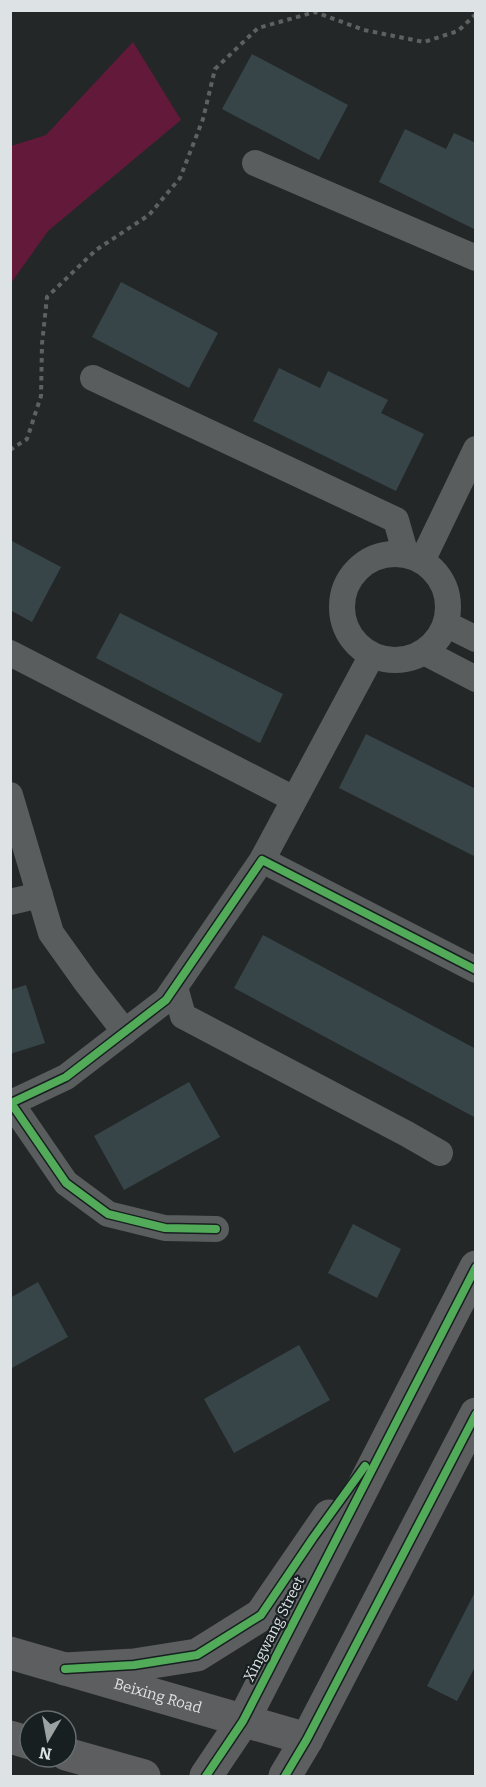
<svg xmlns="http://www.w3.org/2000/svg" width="486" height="1787" viewBox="0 0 486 1787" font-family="Bitter,serif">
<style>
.water{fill:#631939}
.building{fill:#374549}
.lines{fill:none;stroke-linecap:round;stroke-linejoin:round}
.path{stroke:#5e6162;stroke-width:4;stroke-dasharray:4.5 4.5;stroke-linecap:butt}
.minor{stroke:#5a5d5d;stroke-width:26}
.secondary{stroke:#5c5e5f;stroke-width:33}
.cycleway-casing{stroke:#171f21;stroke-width:11}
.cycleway{stroke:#51ab58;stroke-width:8}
.labels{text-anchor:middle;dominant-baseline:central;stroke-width:4.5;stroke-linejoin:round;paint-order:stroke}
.street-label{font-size:15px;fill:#dde2e4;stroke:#171f21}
</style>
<rect width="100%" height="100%" fill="#232728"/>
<!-- water -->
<path class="water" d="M133 42 181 120 48 231 11 283V146L46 135Z"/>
<!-- building -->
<path class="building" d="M252 54 348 105 319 160 222 109Z
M405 129 446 149 454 133 476 143V230L379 182Z
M121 282 218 333 189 388 92 337Z
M279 368 320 388 328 371 388 400 381 413 424 434 396 491 253 421Z
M10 540 61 567 32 622 10 610Z
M120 613 283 694 260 743 96 658Z
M366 734 476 789V857L339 788Z
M263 935 476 1049V1118L234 988Z
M26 985 45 1043 10 1054V990Z
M189 1082 220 1137 124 1190 94 1136Z
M353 1224 401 1249 377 1298 328 1273Z
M38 1282 68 1337 10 1369V1298Z
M299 1345 330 1400 234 1453 204 1399Z
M476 1590V1665L457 1701 427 1686Z"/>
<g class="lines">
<!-- path -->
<path class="path" d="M10 450 27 439 41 396 42 344 47 297 96 250 149 215 180 178 203 119 215 69 258 28 315 12 364 30 424 42 458 31 476 14"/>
<!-- minor -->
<path class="minor" d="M255 163 476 258
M93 378 396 520 406 555
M342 607a53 53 0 1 1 106 0a53 53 0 1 1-106 0Z
M422 561 476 449
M446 624 476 639
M424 652 476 679
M10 653 294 799
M10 795 51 933 86 982 125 1032
M262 860 372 655
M10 902 40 895
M175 987 183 1016 407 1134 440 1153
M216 1229 165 1228 108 1214 66 1183 11 1103 66 1077 166 1000 262 860 476 970"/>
<!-- secondary -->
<g class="secondary">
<path id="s1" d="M10 1653 307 1739"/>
<path d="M65 1669 134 1665 197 1655 261 1615 329 1516"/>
<path d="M10 1737 30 1743"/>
<path d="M66 1754 144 1776"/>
<path d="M206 1776 243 1721 476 1267"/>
<path d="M285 1776 307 1739 476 1414"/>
</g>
<defs>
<path id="cycleway" d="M216 1229 165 1228 108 1214 66 1183 11 1103 66 1077 166 1000 262 860 476 970
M65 1669 134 1665 197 1655 261 1615 313 1538 365 1466
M206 1776 243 1721 476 1267
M285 1776 307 1739 476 1414"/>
</defs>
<!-- cycleway casing -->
<use href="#cycleway" class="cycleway-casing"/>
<!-- cycleway -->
<use href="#cycleway" class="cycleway"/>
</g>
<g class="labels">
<!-- street labels -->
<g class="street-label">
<text transform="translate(274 1629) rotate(-63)">Xingwang Street</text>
<text stroke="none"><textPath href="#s1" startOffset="154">Beixing Road</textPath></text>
</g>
</g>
<!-- border -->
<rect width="486" height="1787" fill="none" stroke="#dde2e4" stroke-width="24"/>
<!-- north arrow -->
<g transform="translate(48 1739) rotate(190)"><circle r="28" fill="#171f21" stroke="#666d6f" stroke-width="1.5"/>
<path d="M0-4.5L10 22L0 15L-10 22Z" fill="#9ca1a2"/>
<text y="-9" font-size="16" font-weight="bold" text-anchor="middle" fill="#dde2e4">N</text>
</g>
</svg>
